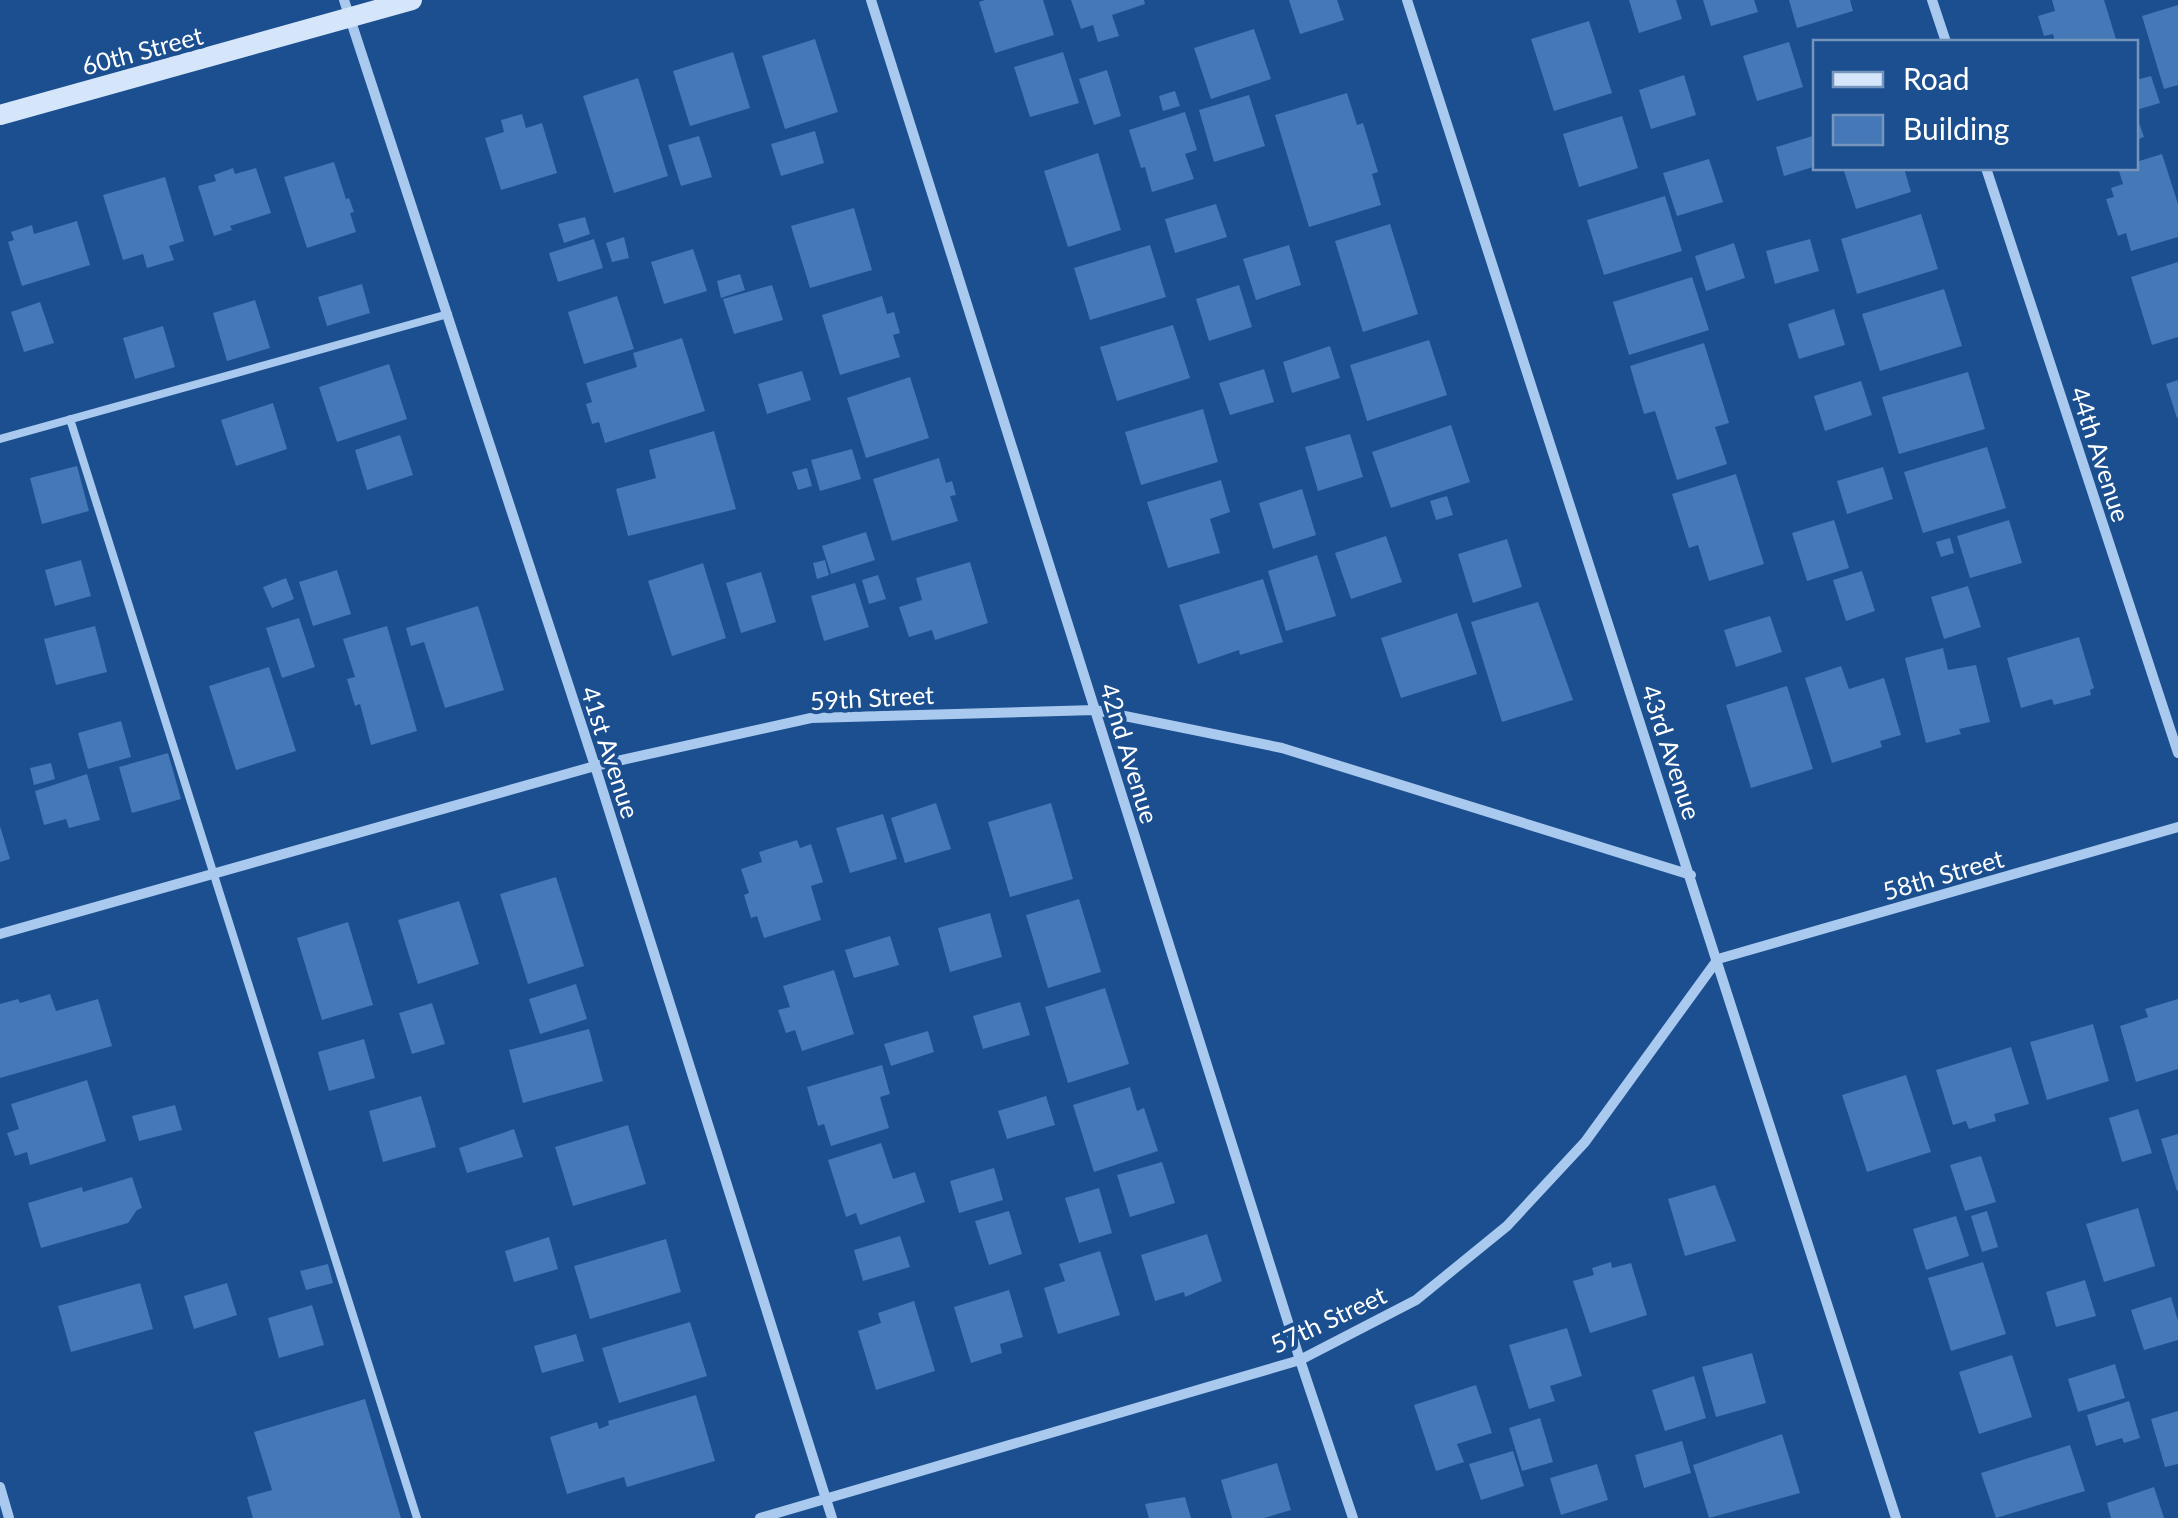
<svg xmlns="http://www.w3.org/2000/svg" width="2178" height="1518" viewBox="0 0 2178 1518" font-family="Lato,sans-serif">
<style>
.building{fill:#4478b7}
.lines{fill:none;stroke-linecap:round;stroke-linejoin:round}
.lane{stroke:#a9c9ee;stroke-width:8}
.street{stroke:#a9c9ee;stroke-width:10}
.secondary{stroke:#d6e6fa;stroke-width:20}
.labels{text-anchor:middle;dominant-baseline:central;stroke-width:8;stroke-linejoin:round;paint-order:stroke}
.street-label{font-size:25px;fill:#fff;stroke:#1b4f8f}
</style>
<rect width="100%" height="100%" fill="#1b4f8f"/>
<!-- building -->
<path class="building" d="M985 0H1043L1054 35 995 53 979 2Z
M1071 0H1144L1145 4 1112 15 1119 36 1098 42 1093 25 1081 29Z
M1289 0H1337L1344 20 1300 34Z
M1629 0H1676L1682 19 1639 33Z
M1703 0H1754L1758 12 1711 26Z
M1789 0H1850L1853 11 1797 28Z
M2052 0H2104L2116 39 2103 42H2055L2053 34 2044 36 2038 16 2055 11Z
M2178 5V85L2164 89 2142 16Z
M1589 21 1612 93 1554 111 1531 39Z
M1254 29 1271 79 1211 99 1194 48Z
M815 39 838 112 785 129 762 56Z
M1789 42 1803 87 1757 101 1743 56Z
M733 52 750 108 690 126 673 71Z
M1063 52 1079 103 1030 117 1014 67Z
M1107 70 1121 116 1094 125 1079 79Z
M1684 75 1696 115 1651 129 1639 90Z
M2151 76 2160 103 2136 110V80Z
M638 78 668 176 614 193 583 96Z
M1175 91 1180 106 1163 111 1159 96Z
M1347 93 1357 125 1363 123 1378 172 1372 174 1381 205 1309 227 1275 115Z
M1249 95 1265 146 1214 162 1199 110Z
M1185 112 1197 150 1185 154 1194 179 1152 192 1145 167 1141 168 1129 130Z
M522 114 526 128 542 123 557 173 501 190 485 138 504 132 501 120Z
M2136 114 2144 137 2136 140Z
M1622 116 1638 168 1579 187 1563 134Z
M815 131 824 163 781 176 771 144Z
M1816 135V166L1784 176 1776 147Z
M699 136 712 177 681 186 668 145Z
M1098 153 1121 230 1068 247 1044 171Z
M2162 154 2178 204V237L2131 251 2126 233 2118 236 2106 199 2114 197 2111 188 2123 184 2118 168H2136V162Z
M1709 159 1723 202 1677 216 1663 173Z
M334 162 346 199 349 198 354 212 350 213 356 232 307 248 284 177Z
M233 168 235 174 256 168 271 213 230 226 232 230 214 236 198 186 216 181 214 175Z
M1843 168H1904L1911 192 1856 209Z
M165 177 184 241 169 246 174 260 147 268 143 254 123 260 103 195Z
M1665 196 1682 251 1604 275 1587 220Z
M1216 204 1227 237 1175 253 1165 219Z
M854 208 872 270 810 288 791 226Z
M1921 214 1938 269 1857 294 1841 239Z
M585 217 590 234 564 243 558 224Z
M77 221 90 265 22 286 8 242 14 240 11 232 32 225 34 234Z
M1390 224 1418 314 1363 332 1335 241Z
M624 237 629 258 612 262 606 243Z
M594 239 603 268 558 282 549 253Z
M1810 239 1819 271 1775 284 1766 251Z
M1734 243 1745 278 1706 291 1695 256Z
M1150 245 1166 297 1090 320 1074 268Z
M1289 245 1301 285 1256 300 1243 259Z
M693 249 707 291 664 304 651 262Z
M2178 262V337L2152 345 2131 277Z
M740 274 745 290 721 298 717 281Z
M1692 277 1709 330 1629 355 1613 302Z
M362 284 370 313 327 326 318 297Z
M772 285 783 320 734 334 723 299Z
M1239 285 1252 327 1209 341 1196 299Z
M1944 289 1962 346 1880 371 1862 314Z
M617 296 634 349 584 364 568 312Z
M882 296 887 314 894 312 900 333 893 335 900 357 840 375 822 315Z
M255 300 270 348 227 361 213 313Z
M40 302 54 343 24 352 11 312Z
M1834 309 1845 345 1799 359 1788 324Z
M1173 325 1190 378 1117 401 1100 347Z
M163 326 175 367 135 379 123 338Z
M682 338 705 411 605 443 599 422 592 424 586 404 592 402 586 383 637 367 633 353Z
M1429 340 1447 395 1367 421 1350 365Z
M1704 343 1729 423 1715 427 1727 464 1677 480 1655 411 1644 414 1630 366Z
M1330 346 1340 378 1292 393 1283 362Z
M389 364 407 419 337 442 319 387Z
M1264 369 1274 402 1230 415 1219 383Z
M802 371 811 400 767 414 758 384Z
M1968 372 1985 429 1899 454 1882 397Z
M910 377 929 438 866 458 847 398Z
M2178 380V418H2177L2166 384Z
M1861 381 1872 415 1825 431 1814 396Z
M273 403 287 449 236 466 221 420Z
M1203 409 1218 462 1141 485 1125 432Z
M1451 425 1470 482 1391 508 1372 452Z
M714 431 736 509 628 536 616 489 656 478 649 450Z
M1350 434 1363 477 1318 491 1305 447Z
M400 435 413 475 367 490 355 450Z
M1987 447 2006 508 1923 533 1904 472Z
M852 449 861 479 820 491 811 460Z
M939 458 946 483 952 481 956 495 950 496 958 521 892 541 873 479Z
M77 466 89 511 42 524 30 478Z
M1883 467 1893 499 1847 514 1837 481Z
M807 468 812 486 798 490 792 472Z
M1736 474 1764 564 1709 581 1698 545 1689 548 1672 494Z
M1221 480 1230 512 1210 519 1220 553 1168 568 1147 502Z
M1302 489 1316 535 1273 549 1259 503Z
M1447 496 1453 515 1436 520 1430 501Z
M1834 520 1849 568 1807 581 1792 533Z
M2009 520 2022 563 1970 578 1957 536Z
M866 532 875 560 831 574 822 546Z
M1386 536 1402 582 1351 599 1335 553Z
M1950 538 1954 553 1941 557 1936 542Z
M1507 539 1522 587 1473 603 1458 554Z
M1317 555 1336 616 1286 631 1268 571Z
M81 560 91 596 55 606 45 570Z
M825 560 829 575 817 579 813 563Z
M970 562 988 623 935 640 932 630 909 637 899 607 922 600 916 578Z
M703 563 726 638 672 656 648 581Z
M337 570 351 614 313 626 299 582Z
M1862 571 1875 611 1846 621 1833 580Z
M761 572 776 622 741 633 726 583Z
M878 575 886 599 869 604 862 580Z
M286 578 294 599 272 608 263 587Z
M1263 579 1283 642 1240 655 1239 650 1198 664 1179 605Z
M855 583 869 627 824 641 811 596Z
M1968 586 1981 627 1944 639 1931 597Z
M1538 602 1573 700 1502 722 1471 622Z
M478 606 504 690 445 708 424 642 411 646 406 628Z
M1457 613 1477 674 1401 698 1381 638Z
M1770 616 1782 652 1736 667 1724 630Z
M299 618 315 667 282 678 266 628Z
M95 626 107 672 56 685 44 639Z
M387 626 417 731 371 745 360 704 355 706 347 679 355 677 343 639Z
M2079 637 2094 688 2090 690 2091 695 2054 705 2052 699 2021 708 2007 658Z
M1943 648 1948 670 1976 665 1990 722 1959 729 1961 734 1926 743 1905 658Z
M1841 666 1849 689 1884 678 1901 735 1880 741 1882 747 1832 763 1805 678Z
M269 667 296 751 236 770 209 686Z
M1787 686 1813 769 1751 788 1726 705Z
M121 721 131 757 88 769 78 733Z
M168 753 181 799 132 813 119 767Z
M51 763 55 779 34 785 30 768Z
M87 774 100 820 69 828 66 819 44 825 35 791Z
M936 803 951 849 905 863 891 818Z
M1051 803 1073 879 1010 897 988 822Z
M883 814 897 859 850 873 836 828Z
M0 826 10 859 0 862Z
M797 840 800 848 811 844 823 882 811 886 821 920 764 938 757 916 751 918 744 895 749 893 741 869 762 862 759 852Z
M556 877 584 966 528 984 500 894Z
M1079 899 1101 972 1048 988 1026 915Z
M459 901 479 964 418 984 398 920Z
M990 913 1002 957 950 972 938 928Z
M348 922 373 1005 322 1020 297 938Z
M890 936 899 965 854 978 845 950Z
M834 970 854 1034 802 1051 795 1030 786 1033 778 1010 790 1007 783 986Z
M576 984 587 1019 540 1034 529 999Z
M1105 988 1129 1064 1068 1083 1045 1007Z
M50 994 56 1011 98 999 112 1046 0 1078V1004L18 999 20 1003Z
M2178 999V1069L2136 1082 2120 1026 2148 1017 2145 1009Z
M1020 1002 1030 1035 983 1049 973 1016Z
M432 1003 445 1044 412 1054 399 1013Z
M2093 1024 2109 1081 2047 1100 2030 1042Z
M589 1029 603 1081 523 1103 509 1050Z
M928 1031 934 1052 891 1066 884 1044Z
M364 1039 375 1078 329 1091 318 1052Z
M2011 1047 2029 1104 1994 1114 1996 1121 1969 1129 1966 1121 1953 1125 1936 1070Z
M882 1065 890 1094 880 1097 889 1128 831 1146 824 1124 818 1126 807 1087Z
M1906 1075 1931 1152 1867 1172 1842 1095Z
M87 1080 106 1141 30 1165 27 1152 15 1156 7 1133 19 1129 11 1104Z
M1130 1087 1137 1111 1144 1108 1158 1151 1094 1172 1073 1105Z
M421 1096 436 1147 383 1162 369 1111Z
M1046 1096 1055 1125 1007 1139 998 1111Z
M175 1105 182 1130 139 1141 132 1116Z
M2138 1109 2152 1153 2122 1162 2109 1118Z
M628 1125 646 1184 573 1206 555 1147Z
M514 1129 523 1157 467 1173 459 1148Z
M2178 1134V1190L2177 1191 2161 1139Z
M881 1143 893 1179 915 1172 925 1202 860 1225 856 1213 846 1217 828 1160Z
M1981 1156 1996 1202 1965 1211 1950 1165Z
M1162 1162 1175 1203 1130 1217 1117 1175Z
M994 1168 1003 1200 959 1213 950 1181Z
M132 1177 142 1208 137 1210 128 1223 41 1248 28 1203 82 1187 83 1192Z
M1715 1185 1736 1241 1685 1256 1668 1199Z
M1099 1188 1112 1233 1079 1243 1065 1198Z
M2138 1208 2155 1266 2104 1282 2086 1224Z
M1009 1211 1022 1254 989 1265 975 1221Z
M1987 1211 1998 1247 1982 1252 1971 1216Z
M1956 1216 1969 1256 1926 1270 1913 1229Z
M1207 1234 1222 1281 1185 1297 1184 1292 1155 1301 1141 1255Z
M900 1236 910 1267 863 1281 854 1250Z
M549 1237 558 1269 514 1282 505 1251Z
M666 1239 681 1292 590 1319 574 1266Z
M1100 1251 1120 1315 1058 1334 1044 1288 1065 1281 1059 1264Z
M1611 1262 1612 1268 1631 1263 1647 1315 1590 1333 1573 1281 1594 1275 1592 1268Z
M1983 1262 2006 1334 1951 1351 1928 1278Z
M328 1264 333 1283 306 1290 300 1271Z
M2085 1280 2096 1316 2056 1327 2046 1292Z
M140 1283 153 1329 71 1352 58 1306Z
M227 1283 237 1315 194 1329 184 1296Z
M1009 1290 1023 1337 1000 1344 1002 1353 971 1363 954 1307Z
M2171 1297 2178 1321V1340L2144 1350 2131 1310Z
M914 1301 935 1371 876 1390 858 1331 881 1323 878 1313Z
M312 1305 324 1345 279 1358 268 1318Z
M690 1322 707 1376 619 1403 602 1348Z
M1567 1328 1582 1376 1550 1386 1555 1401 1529 1409 1509 1345Z
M576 1334 584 1361 542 1373 534 1346Z
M1752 1353 1766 1403 1716 1417 1702 1367Z
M2012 1355 2032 1417 1979 1434 1959 1372Z
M2115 1364 2125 1398 2078 1412 2068 1379Z
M1694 1376 1706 1418 1665 1431 1652 1390Z
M1476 1385 1492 1433 1457 1444 1464 1462 1436 1471 1414 1405Z
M696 1395 715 1461 627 1487 624 1477 567 1494 550 1437 597 1422 599 1429 609 1425 608 1421Z
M365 1399 401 1518H253L247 1497 272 1490 254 1432Z
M2129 1401 2140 1438 2124 1443 2122 1438 2096 1446 2087 1415Z
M2178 1411V1464L2165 1467 2151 1419Z
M1540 1418 1553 1462 1522 1471 1509 1428Z
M1782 1434 1800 1493 1709 1518 1693 1465Z
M1682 1441 1691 1473 1644 1488 1635 1455Z
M2070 1445 2085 1491 1996 1518 1981 1473Z
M1513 1451 1524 1486 1481 1500 1469 1464Z
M1277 1463 1291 1510 1264 1518H1232L1221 1480Z
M1597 1464 1608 1500 1561 1515 1550 1478Z
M2154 1487 2164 1518H2111L2107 1503Z
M1185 1497 1191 1518H1149L1145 1504Z"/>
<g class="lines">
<!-- lane -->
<path class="lane" d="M70 419 417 1518
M0 439 448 314"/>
<!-- street -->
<path class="street" d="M344 0 595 766 832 1518
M871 0 1300 1360 1353 1518
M1407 0 1896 1518
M1932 0 1946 42
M1986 168 2178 753
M0 934 595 766 811 718 1095 710 1282 748 1691 875
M0 1487 9 1518
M760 1518 1300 1360 1416 1300 1507 1226 1585 1142 1718 959 2178 827"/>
<!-- secondary -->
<path class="secondary" d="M0 115 412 0"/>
</g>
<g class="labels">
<!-- street labels -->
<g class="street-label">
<text transform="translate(142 50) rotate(-15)">60th Street</text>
<text transform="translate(2101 454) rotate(72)">44th Avenue</text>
<text transform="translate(872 697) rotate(-3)">59th Street</text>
<text transform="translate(611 752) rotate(72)">41st Avenue</text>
<text transform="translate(1672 752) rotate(72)">43rd Avenue</text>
<text transform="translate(1130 753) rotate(73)">42nd Avenue</text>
<text transform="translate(1943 874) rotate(-16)">58th Street</text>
<text transform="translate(1328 1319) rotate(-25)">57th Street</text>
</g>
</g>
<!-- legend -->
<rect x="1813" y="40" width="325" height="130" fill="#1b4f8f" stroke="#7695bc" stroke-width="2.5"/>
<rect x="1833" y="72" width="50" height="15" fill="#d6e6fa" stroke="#7695bc" stroke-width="2.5"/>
<text x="1903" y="90" font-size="30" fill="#ffffff">Road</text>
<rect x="1833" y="115" width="50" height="30" fill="#4478b7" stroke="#7695bc" stroke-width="2.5"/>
<text x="1903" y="140" font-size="30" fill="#ffffff">Building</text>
</svg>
